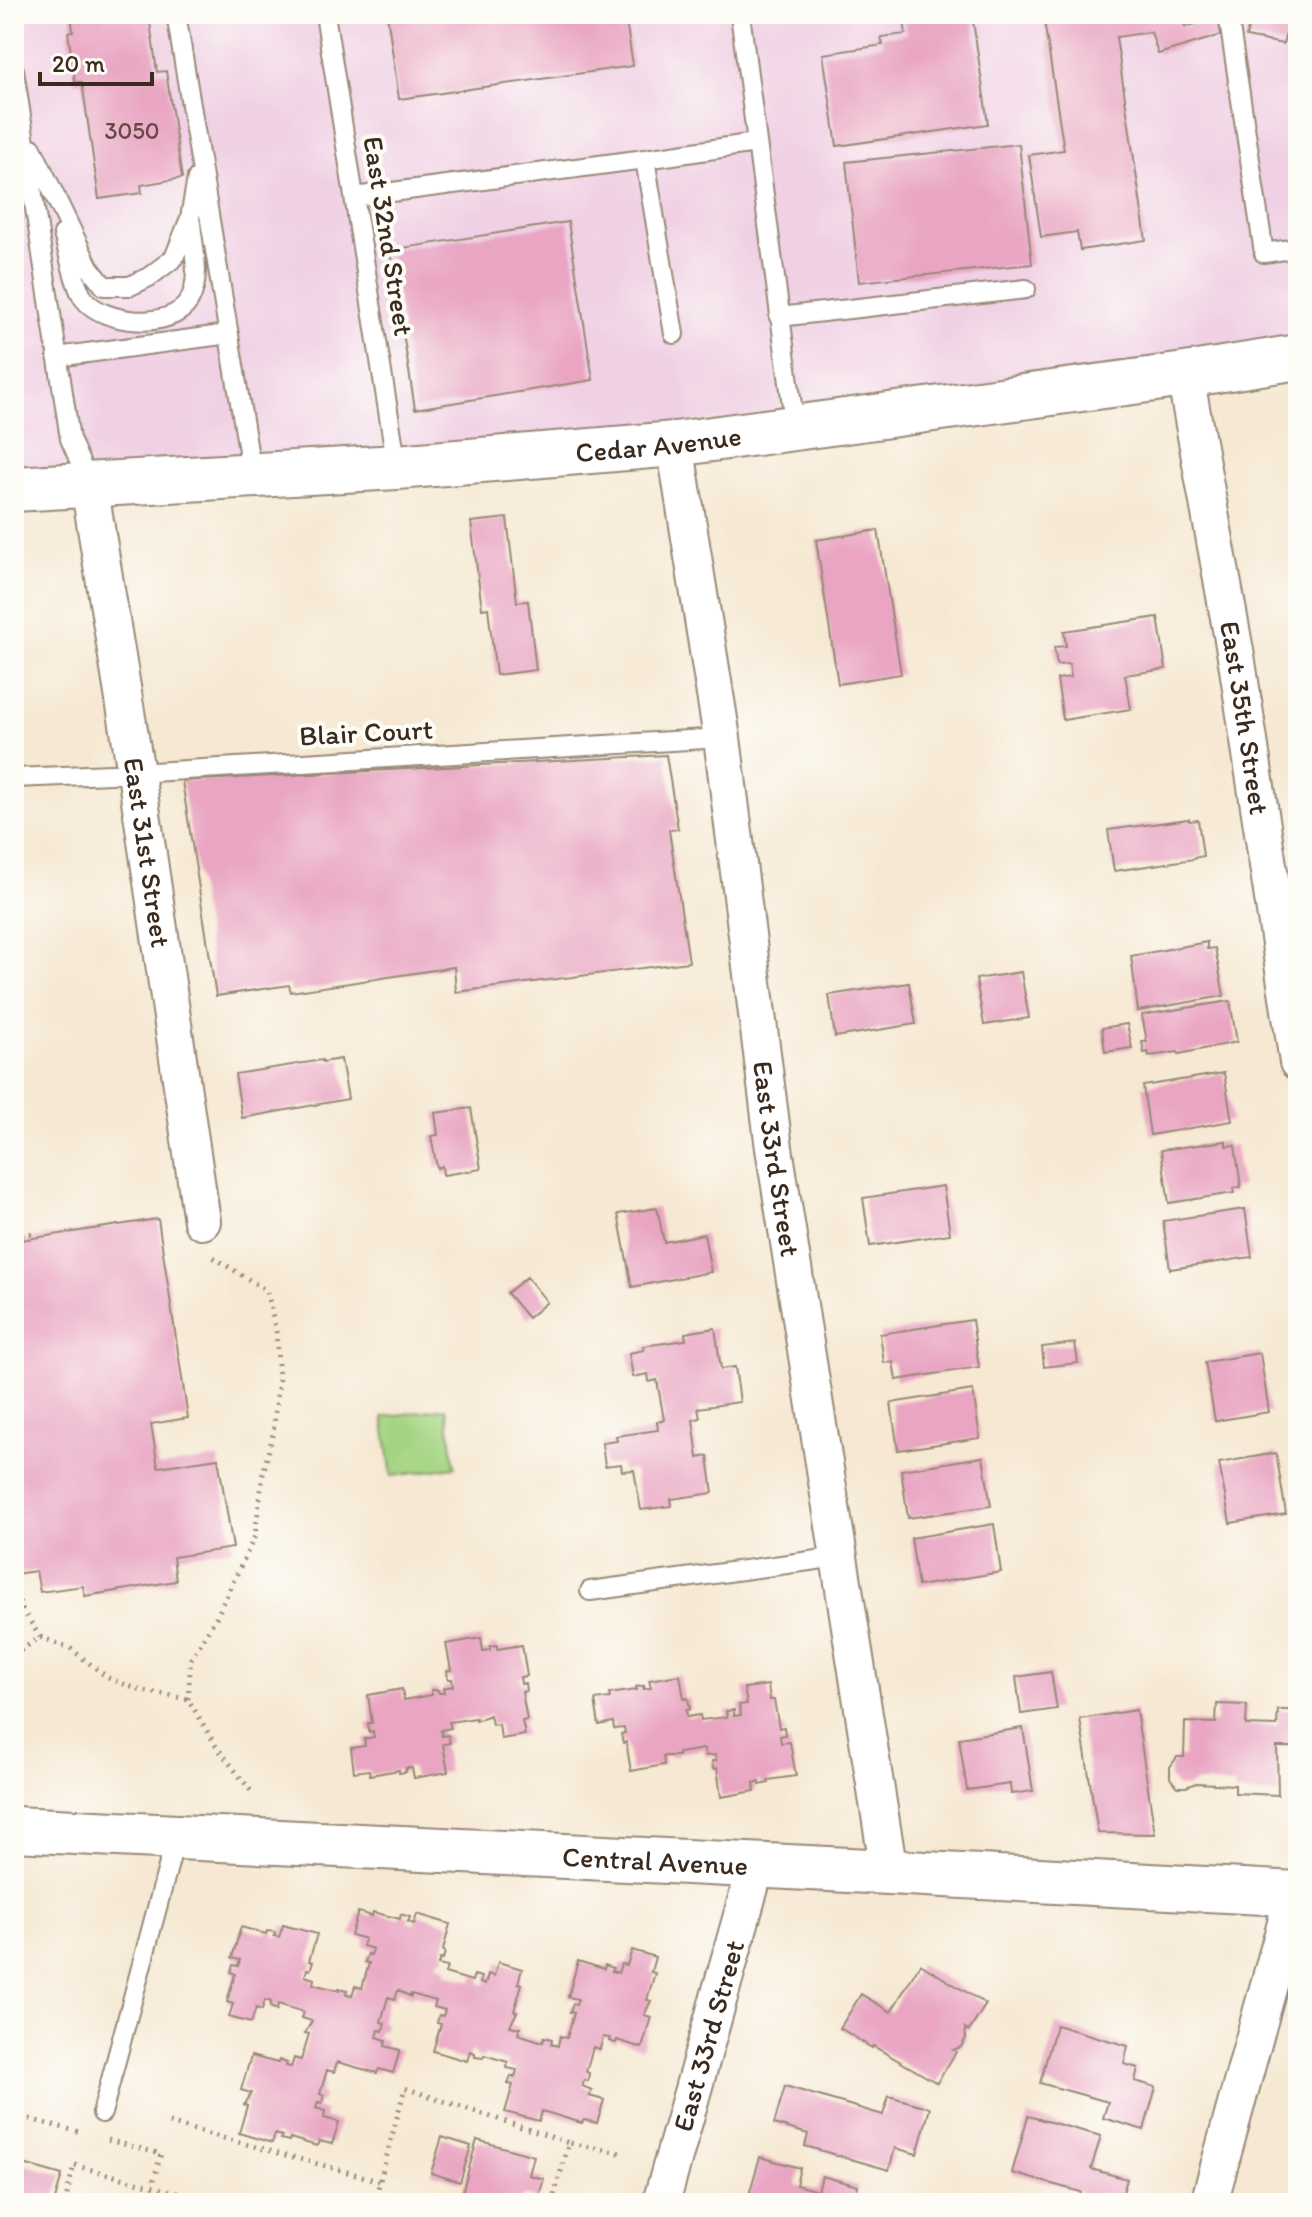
<svg xmlns="http://www.w3.org/2000/svg" width="1312" height="2217" viewBox="0 0 1312 2217" font-family="Itim,sans-serif">
<style>
.built{fill:#f0d0e4}
.green{fill:#a4d482;stroke:#707f50;stroke-width:2}
.building{fill:#e9a5c2}
.lines{fill:none;stroke-linecap:round;stroke-linejoin:round}
.service-casing{stroke:#988978;stroke-width:22}
.minor-casing{stroke:#988978;stroke-width:40}
.tertiary-casing{stroke:#988978;stroke-width:48}
.path{stroke:#988978;stroke-width:5;stroke-dasharray:2 6;stroke-linecap:butt}
.service{stroke:#fff;stroke-width:18}
.minor{stroke:#fff;stroke-width:36}
.tertiary{stroke:#fff;stroke-width:44}
.labels{text-anchor:middle;dominant-baseline:central;stroke-width:8;stroke-linejoin:round;paint-order:stroke}
.number-label{font-size:24px;fill:#664947}
.street-label{font-size:28px;fill:#3b2a1e;stroke:#fdfcf7}
</style>
<rect width="100%" height="100%" fill="#fdfcf7"/>
<filter id="ink" filterUnits="userSpaceOnUse"><feTurbulence type="fractalNoise" baseFrequency=".0125" numOctaves="2"/><feDisplacementMap in="SourceGraphic" scale="16" xChannelSelector="R" yChannelSelector="G"/><feConvolveMatrix kernelMatrix="1 2 1 2 8 2 1 2 1" color-interpolation-filters="sRGB"/></filter>
<filter id="wash" filterUnits="userSpaceOnUse"><feTurbulence type="fractalNoise" baseFrequency=".006" numOctaves="4" result="noise"/><feDisplacementMap in="SourceGraphic" scale="32" xChannelSelector="R" yChannelSelector="G"/><feGaussianBlur stdDeviation="1.8" result="paint"/><feColorMatrix in="noise" values="0 0 0 0 0 0 0 0 0 0 0 0 0 0 0 0 0 1.4 0 .05"/><feComposite in="paint" operator="in"/></filter>
<g filter="url(#wash)">
<rect width="100%" height="100%" fill="#f6e8d2"/>
<!-- built -->
<path class="built" d="M14 14H1298V357L1185 375 14 489Z"/>
<!-- green -->
<path class="green" d="M446 1408 455 1467 392 1476 383 1417Z"/>
<g id="blocks">
<!-- building -->
<path class="building" d="M71 14 149 15 157 72 166 71 182 178 141 185 142 193 99 199 82 82H75L68 32 73 31Z
M387 14H625L633 66 399 99Z
M903 14H972L988 124 837 146 823 54 883 45 881 37 906 34Z
M1043 14H1189L1191 19 1184 22 1185 27 1221 17 1225 34 1158 54 1151 32 1116 37 1146 240 1080 250 1077 232 1041 237 1029 155 1064 150Z
M1251 14H1298V31L1286 33 1283 44 1246 37Z
M1019 144 1032 264 859 282 846 162Z
M568 222 593 380 415 409 390 250Z
M507 518 517 602 528 601 536 670 496 675 488 608 482 609 471 522Z
M878 530 901 674 838 684 816 540Z
M1158 617 1166 669 1125 675 1131 709 1063 720 1057 679 1071 677 1069 664 1057 665 1054 647 1066 646 1064 631Z
M666 755 678 829 669 830 689 962 456 992 454 967 291 992 289 985 216 996 182 781Z
M1189 819V821L1198 820 1203 856 1194 858V859L1114 871 1108 830Z
M1207 942V949L1215 948 1224 996 1138 1011 1131 956Z
M1021 972 1029 1018 984 1025 976 979Z
M909 983 916 1024 835 1037 829 995Z
M1230 1001 1237 1042 1179 1054 1178 1052 1149 1056 1148 1052 1144 1053 1142 1042H1147L1142 1015Z
M1127 1024 1132 1048 1105 1052 1102 1028Z
M341 1059 348 1099 242 1118 235 1074 322 1060 323 1062Z
M1224 1073 1232 1121 1150 1135 1143 1086Z
M471 1108 481 1169 443 1175 442 1166 437 1168 431 1136 438 1135 435 1113Z
M1226 1141V1146L1235 1145 1241 1187 1233 1188 1234 1193 1169 1203 1161 1150Z
M943 1186 950 1234 870 1246 863 1198Z
M657 1208 664 1242 704 1234 711 1272 632 1287 618 1214Z
M1245 1209 1252 1257 1170 1269 1163 1221Z
M158 1219 188 1418 151 1424 158 1467 218 1458 233 1548 173 1557 176 1581 85 1596 83 1586 40 1592 36 1571 14 1574V1241Z
M527 1277 547 1302 528 1318 507 1293Z
M972 1320 979 1367 896 1380 893 1362 884 1363 880 1334Z
M715 1328 721 1369 735 1367 740 1402 698 1408 700 1418 693 1420 698 1458 708 1456 713 1493 671 1499 672 1506 641 1510 634 1470 622 1471 621 1464 605 1466 602 1443 617 1441 616 1436 658 1430 657 1422 664 1420 657 1380 649 1382 648 1374 633 1377 629 1353 644 1350 643 1346 686 1340 685 1333Z
M1075 1343 1078 1363 1044 1367 1042 1347Z
M1260 1353 1269 1412 1215 1421 1205 1362Z
M973 1390 980 1438 898 1450 891 1403Z
M1276 1453 1286 1514 1230 1523 1219 1463Z
M983 1457 991 1506 908 1518 901 1470Z
M994 1524 1001 1572 918 1586 911 1538Z
M481 1638 483 1651 490 1650V1646L497 1645V1649L522 1645 527 1676 520 1677 521 1684 525 1683 526 1691 522 1692 527 1720 522 1721 525 1735 501 1739 499 1724 492 1725 490 1715 476 1721V1718L449 1722 451 1728 441 1730 442 1736 448 1735 450 1743 443 1744 448 1772 414 1778 412 1768H406V1772L399 1773V1770L370 1775 369 1770 354 1772 351 1748 365 1746 364 1739 374 1737 373 1731 369 1732 368 1723H372L368 1695 402 1689 404 1700 432 1695 431 1690H438L439 1693H444L443 1688 453 1686 452 1679H448L447 1671 451 1670 446 1644Z
M1051 1672 1057 1709 1021 1714 1016 1677Z
M680 1675 684 1699 688 1698 690 1709 686 1710 687 1717 700 1715 701 1720 727 1717 726 1711 734 1710V1716L741 1715 739 1705 747 1704 744 1688 768 1685 770 1700H774L779 1728 784 1727 785 1735 780 1736 781 1743 790 1742 796 1776 768 1780 769 1783 760 1785V1781L754 1783 755 1791 721 1797 717 1768 713 1769 712 1761H716L715 1755 705 1756 704 1749 678 1753V1756H663L664 1765 631 1771 626 1742 623 1743 621 1734 625 1733 624 1728 614 1729 613 1722 599 1725 595 1700 610 1698 609 1694 636 1690V1687L644 1686V1689L651 1688 649 1680Z
M1217 1704 1247 1705 1246 1725 1277 1726 1278 1710H1298V1747H1277L1278 1795 1235 1793V1785L1196 1783 1186 1787H1177L1170 1778V1767L1177 1757H1184L1185 1722 1216 1723Z
M1136 1710 1155 1834 1098 1833 1080 1719Z
M1023 1728 1033 1791 1011 1794 1010 1784 967 1790 959 1738Z
M358 1912 372 1916 373 1912 400 1919 401 1914 410 1917 408 1922 414 1924 417 1914 450 1924 443 1950 445 1952 443 1960 440 1959 438 1965 447 1967 445 1973 472 1981 474 1975 481 1977 480 1983 485 1985 488 1974 494 1976 498 1962 522 1969 518 1983 522 1984 514 2011 517 2012 510 2026 520 2028 518 2034 543 2042 544 2037 552 2039 551 2044 558 2046 560 2036 567 2038 574 2013 570 2012 573 2004 576 2005 578 1999 568 1997 578 1961 604 1969 605 1965 613 1968 612 1971 618 1973 621 1964 627 1965 632 1950 655 1957 651 1972 655 1973 647 2000 651 2001 644 2015 651 2017 642 2048 617 2040 616 2043 609 2041 610 2038 603 2037 600 2049 593 2047 586 2072 589 2073 588 2081 584 2080 582 2086 592 2090 589 2096 604 2100 597 2123 584 2120 582 2123 542 2111 539 2121 505 2112 513 2085 508 2084 511 2076 515 2077 517 2070 507 2068 508 2062 484 2055 483 2058 475 2057V2053L470 2051 467 2061 433 2051 441 2024 437 2023 439 2015 443 2016 445 2010 434 2007 436 2001 411 1994V1997L398 1990 395 1999 388 1997 381 2022 385 2023 383 2031 379 2030 377 2037 386 2040 385 2046 400 2050 393 2073 379 2069 377 2073 337 2062 334 2072 327 2070 320 2094 324 2095 322 2103 318 2102 316 2108 325 2111 324 2118 339 2122 332 2144 319 2141 317 2146 290 2138 289 2141 281 2139 282 2136 275 2134 272 2143 239 2133 247 2106 244 2105 251 2093 241 2090 251 2056 278 2063 279 2060 287 2063 286 2066 291 2067 294 2058 301 2060 309 2034 305 2033 312 2021 302 2018 304 2012 278 2004 277 2010 270 2007 271 2002 265 2000 262 2010 256 2008 251 2023 229 2017 233 2004 227 2002 235 1974 231 1972 233 1965 238 1966 240 1960 232 1958 241 1927 266 1934 267 1931 275 1932 274 1936 279 1937 283 1925 317 1934 309 1961 313 1962 310 1970 307 1969 305 1976 314 1979 313 1984 339 1991V1988L347 1990 346 1994 352 1995 355 1986 362 1988 369 1963 365 1962 368 1954 371 1955 373 1949 363 1946 365 1939 351 1935Z
M920 1964 986 2004 969 2031 965 2028 966 2038 961 2047 953 2050 956 2052 937 2083 873 2046 872 2048 840 2028 861 1994 891 2012Z
M1056 2025 1128 2046 1124 2064 1138 2068 1135 2081 1156 2087 1144 2130 1103 2118 1108 2102 1040 2083Z
M785 2086 883 2115 889 2096 930 2108 917 2154 895 2148 889 2170 805 2146 808 2134 774 2124Z
M1028 2116 1101 2136 1091 2169 1127 2179 1120 2203H1078L1081 2192 1012 2173Z
M14 2134 23 2136 19 2153 22 2154 20 2163 62 2175 54 2203H14Z
M442 2137 471 2146 460 2182 431 2173Z
M477 2140 534 2156 529 2175 544 2179 538 2199 524 2195 521 2203H459Z
M760 2157 800 2168 796 2185 818 2191 822 2176 858 2186 853 2201 859 2203H759L760 2201 748 2198Z"/>
</g>
</g>
<g filter="url(#ink)">
<use href="#blocks" fill-opacity="0" stroke="#988978" stroke-width="2"/>
<g class="lines">
<defs>
<path id="service" d="M176 14 252 475
M325 14 397 467
M740 14 795 428
M1228 14 1264 253 1298 248
M14 70 70 439 89 483
M32 148 89 267 104 286H130L149 277 174 258 190 218 197 178
M645 159 756 143
M354 197 645 159 674 334
M63 234C68 250 75 287 84 299 103 324 171 331 189 301 202 278 193 248 191 223
M779 317 1026 289
M57 357 229 334
M14 778 136 773 722 738
M590 1591 839 1557
M102 2113 176 1837"/>
<g id="minor">
<path id="s1" d="M1185 375 1237 662 1298 1062"/>
<path id="s2" d="M675 444 722 738 774 1148 889 1872"/>
<path id="s3" d="M89 485 136 773 202 1221"/>
<path id="s4" d="M661 2203 756 1866"/>
<path d="M1209 2203 1294 1894"/>
</g>
<g id="tertiary">
<path id="s5" d="M14 489 397 467 675 444 1185 375 1298 357"/>
<path id="s6" d="M14 1829 889 1872 1298 1894"/>
</g>
</defs>
<!-- service casing -->
<use href="#service" class="service-casing"/>
<!-- minor casing -->
<use href="#minor" class="minor-casing"/>
<!-- tertiary casing -->
<use href="#tertiary" class="tertiary-casing"/>
<!-- path -->
<path class="path" d="M14 1236 35 1233
M14 1578 21 1607 40 1637
M14 1655 40 1637 70 1648 108 1678 139 1690 188 1699 216 1746 251 1791
M188 1699 191 1659 217 1616 255 1536 263 1474 273 1433 279 1378 276 1332 267 1291 213 1257
M14 2115 83 2133
M169 2123 380 2181
M108 2140 161 2154 152 2186
M65 2203 74 2165 214 2203
M374 2203 405 2088 569 2143
M552 2203 569 2143 625 2154"/>
<!-- service -->
<use href="#service" class="service"/>
<!-- minor -->
<use href="#minor" class="minor"/>
<!-- tertiary -->
<use href="#tertiary" class="tertiary"/>
</g>
</g>
<g class="labels">
<!-- number labels -->
<g class="number-label">
<text x="132" y="130">3050</text>
</g>
<!-- street labels -->
<g class="street-label">
<text transform="translate(389 236) rotate(81)">East 32nd Street</text>
<text stroke="none"><textPath href="#s5" startOffset="646">Cedar Avenue</textPath></text>
<text stroke="none"><textPath href="#s1" startOffset="348">East 35th Street</textPath></text>
<text transform="translate(366 732) rotate(-3)">Blair Court</text>
<text stroke="none"><textPath href="#s3" startOffset="372">East 31st Street</textPath></text>
<text stroke="none"><textPath href="#s2" startOffset="722">East 33rd Street</textPath></text>
<text stroke="none"><textPath href="#s6" startOffset="642">Central Avenue</textPath></text>
<text stroke="none"><textPath href="#s4" startOffset="174">East 33rd Street</textPath></text>
</g>
</g>
<!-- margin -->
<rect width="1312" height="2217" fill="none" stroke="#fdfcf7" stroke-width="48"/>
<!-- scale -->
<path d="M40 72v12h112v-12" fill="none" stroke="#3b2a1e" stroke-width="4"/>
<text x="52" y="72" font-size="24" fill="#3b2a1e" stroke="#fdfcf7" stroke-width="6" paint-order="stroke">20 m</text>
</svg>
